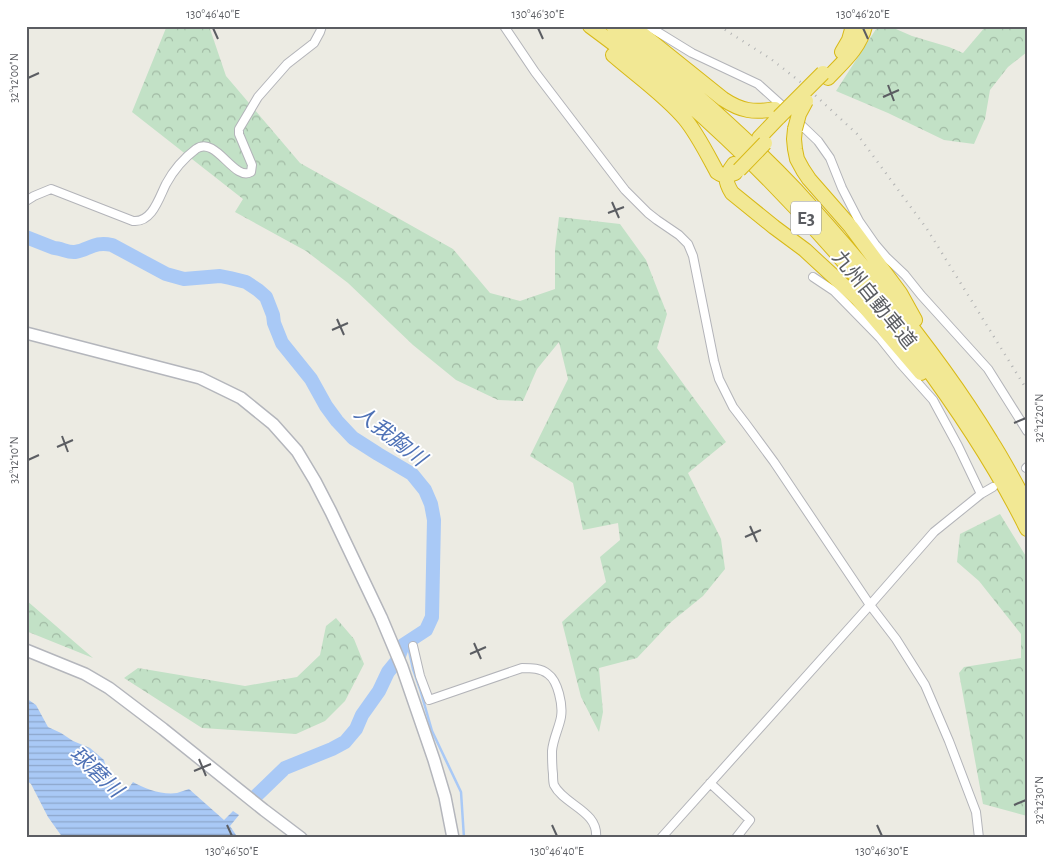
<svg xmlns="http://www.w3.org/2000/svg" width="1053" height="864" viewBox="0 0 1053 864" font-family="'Alegreya Sans','Noto Sans JP',sans-serif">
<style>
.forest{fill:url(#forest-crowns)}
.water{fill:url(#water-rules)}
.lines{fill:none;stroke-linecap:round;stroke-linejoin:round}
.stream{stroke:#a9c9f6;stroke-width:2.5}
.river{stroke:#a9c9f6;stroke-width:14}
.street-casing{stroke:#b3b4b9;stroke-width:10}
.secondary-casing{stroke:#b4b6bc;stroke-width:14}
.highway-casing{stroke:#d8b917;stroke-width:16}
.street{stroke:#fff;stroke-width:8}
.secondary{stroke:#fff;stroke-width:11}
.highway{stroke:#f2e894;stroke-width:14}
.rail{stroke:#b3b4b4;stroke-width:2.5;stroke-dasharray:1 6;stroke-linecap:butt}
.highway-bridge-casing{stroke:#d8b917;stroke-width:16;stroke-linecap:butt}
.highway-bridge{stroke:#f2e894;stroke-width:14}
.ticks{fill:none;stroke:#5b5d62;stroke-width:2}
.labels{text-anchor:middle;dominant-baseline:central;stroke-width:4;stroke-linejoin:round;paint-order:stroke}
.shield{fill:#fff;stroke:#8c8e91;stroke-width:1}
.shield-label{font-size:19px;font-weight:bold;fill:#5b5d62}
.street-label{font-size:20px;fill:#5b5d62;stroke:#fff}
.water-label{font-size:21px;font-style:italic;fill:#4f72b6;stroke:#fff}
.neatline{fill:none;stroke:#5b5d62;stroke-width:2}
.ticks-label{font-size:12px;text-anchor:middle;fill:#5b5d62}
</style>
<defs>
<pattern id="forest-crowns" width="20" height="18" patternUnits="userSpaceOnUse" patternTransform="scale(1.25)"><rect width="20" height="18" fill="#c2e1c6"/><path d="M2 6a3 3 0 1 1 6 0M12 15a3 3 0 1 1 6 0" fill="none" stroke="#a1baa4"/></pattern>
<pattern id="water-rules" width="6" height="5" patternUnits="userSpaceOnUse" patternTransform="scale(1.25)"><rect width="6" height="5" fill="#a9c9f6"/><path d="M0 2.5h6" fill="none" stroke="#8da6cb"/></pattern>
</defs>
<rect width="100%" height="100%" fill="#ecebe3"/>
<!-- forest -->
<path class="forest" d="M165 26H209L226 76 300 163 453 249 490 293 520 301 555 289V250L559 217 620 224 646 260 667 314 657 348 726 442 688 473 721 539 725 569 703 596 671 622 637 658 599 668 603 712 599 732 581 697 562 622 606 582 600 557 620 540 618 523 583 530 573 483 530 456 568 379 559 342 537 369 523 401 498 400 456 380 413 345 348 283 306 251 235 212 243 199 132 112 166 28Z
M878 26H889L912 36 949 47 963 53 986 26H1027V52L1008 67 990 90 985 119 974 144 944 140 888 113 836 91Z
M1000 514 1027 558V816L983 804 959 673 964 667 1021 658V634L979 581 957 562 960 534Z
M26 600 93 658 26 631Z
M336 618 354 639 364 664 345 701 325 721 296 734 202 728 124 678 138 668 245 686 297 677 320 655 326 626Z"/>
<!-- water -->
<path class="water" d="M26 698 36 705 48 727 61 733 73 741 90 748 104 760 107 772 113 776 115 787 119 790 128 789 133 782C145 789 162 795 177 793 181 792 185 790 189 789L224 820 233 811 239 815 230 826 238 838H63L48 817 31 784 26 780Z"/>
<g class="lines">
<!-- stream -->
<path class="stream" d="M407 642 413 669 420 689 432 731 461 792 464 838"/>
<!-- river -->
<path class="river" d="M26 237 54 248C61 248 68 253 75 252 89 250 94 241 112 245L166 274 184 279 220 276 230 278 246 282 258 290 266 297 273 315 274 323 282 343 311 379 326 406 337 421 353 438 378 454 412 474 425 490 431 504 434 520 432 617 426 630 403 645 397 661 388 672 379 691 362 715 356 729 345 742 332 749 285 768 256 796"/>
<defs>
<path id="street" d="M504 26 535 72 625 190 648 213 657 220 679 235 688 244 693 256 714 361 719 379 733 407 746 424 774 462 870 605 896 639 925 685 949 741 976 812 979 838
M648 26 692 53 758 84 788 111
M796 120 818 141 830 158 842 188 859 221 875 244 887 258 905 275 921 295 988 369 1027 431
M26 201 34 196 51 189 133 221C152 223 159 198 166 184 173 171 184 158 196 149 216 135 234 182 251 172L252 165 239 134V129L258 97 287 64 314 43 320 32 322 26
M813 277 834 291 880 338 900 363 933 400 958 446 981 494
M1026 468 1027 467
M413 646 420 676 429 700 522 668C531 668 541 668 548 674 558 681 563 705 561 717 559 728 553 739 552 751 552 758 552 767 553 774 553 778 553 782 554 785 564 805 599 811 596 838
M710 783 750 820 736 838
M661 838 870 605 934 532 981 494 993 487"/>
<path id="secondary" d="M26 333 200 378 241 398 273 424 297 451 315 481 331 512 381 617 402 667 434 760 445 797 453 838
M26 650 85 674 109 688 163 729 264 810 301 838"/>
<path id="highway" d="M590 26C621 49 653 73 682 98 771 176 850 262 919 357 959 411 997 468 1027 529
M613 26C677 77 740 131 796 190 826 223 855 256 883 291 922 339 959 388 991 441 1004 461 1015 483 1027 504
M632 26 723 99C741 111 754 113 775 109
M842 52 849 40 853 26
M613 55C636 75 666 96 685 119 698 135 707 154 717 172 724 177 727 176 735 173
M828 78C842 63 860 48 865 26
M795 129 794 139 795 149 797 159 803 170 809 179 851 227 900 293 915 320
M759 138 779 117
M734 164C725 176 724 180 732 193L774 227 805 250 857 298 921 373"/>
</defs>
<!-- street casing -->
<use href="#street" class="street-casing"/>
<!-- secondary casing -->
<use href="#secondary" class="secondary-casing"/>
<!-- highway casing -->
<use href="#highway" class="highway-casing"/>
<!-- street -->
<use href="#street" class="street"/>
<!-- secondary -->
<use href="#secondary" class="secondary"/>
<!-- highway -->
<use href="#highway" class="highway"/>
<!-- rail -->
<path class="rail" d="M719 26 771 59 803 84 857 134 927 229 1027 390"/>
<defs>
<path id="highway-bridge" d="M779 117 823 73
M795 129 799 114 806 101
M739 170 765 143"/>
</defs>
<!-- highway-bridge casing -->
<use href="#highway-bridge" class="highway-bridge-casing"/>
<!-- highway-bridge -->
<use href="#highway-bridge" class="highway-bridge"/>
</g>
<!-- ticks -->
<path class="ticks" d="M213 28 218 39M538 28 543 39M863 28 868 39M28 78 39 73M888 85 894 101M883 97 899 90M612 202 619 218M608 213 624 207M337 319 344 335M332 330 348 323M1014 423 1026 418M62 436 68 452M57 447 73 440M28 460 39 455M750 526 757 542M745 537 761 530M474 643 481 659M470 654 486 647M199 759 206 776M194 771 211 764M1014 805 1026 800M227 825 232 836M552 825 557 836M877 825 882 836"/>
<g class="labels">
<!-- shield labels -->
<rect class="shield" x="791" y="201.5" width="30" height="33" rx="4"/>
<g class="shield-label">
<text x="806" y="218">E3</text>
</g>
<!-- street labels -->
<g class="street-label">
<text transform="translate(874 300) rotate(51)">九州自動車道</text>
</g>
<!-- water labels -->
<g class="water-label">
<text transform="translate(390 436) rotate(38)">人我胸川</text>
<text transform="translate(96 772) rotate(43)">球磨川</text>
</g>
</g>
<!-- border -->
<rect width="1053" height="864" fill="none" stroke="#ffffff" stroke-width="55"/>
<rect x="28" y="28" width="998" height="808" class="neatline"/>
<g class="ticks-label">
<text x="213" y="18">130°46'40"E</text>
<text x="538" y="18">130°46'30"E</text>
<text x="863" y="18">130°46'20"E</text>
<text transform="translate(14 78) rotate(-90)" y="4">32°12'00"N</text>
<text transform="translate(1039 418) rotate(-90)" y="4">32°12'20"N</text>
<text transform="translate(14 460) rotate(-90)" y="4">32°12'10"N</text>
<text transform="translate(1039 800) rotate(-90)" y="4">32°12'30"N</text>
<text x="232" y="855">130°46'50"E</text>
<text x="557" y="855">130°46'40"E</text>
<text x="882" y="855">130°46'30"E</text>
</g>
</svg>
